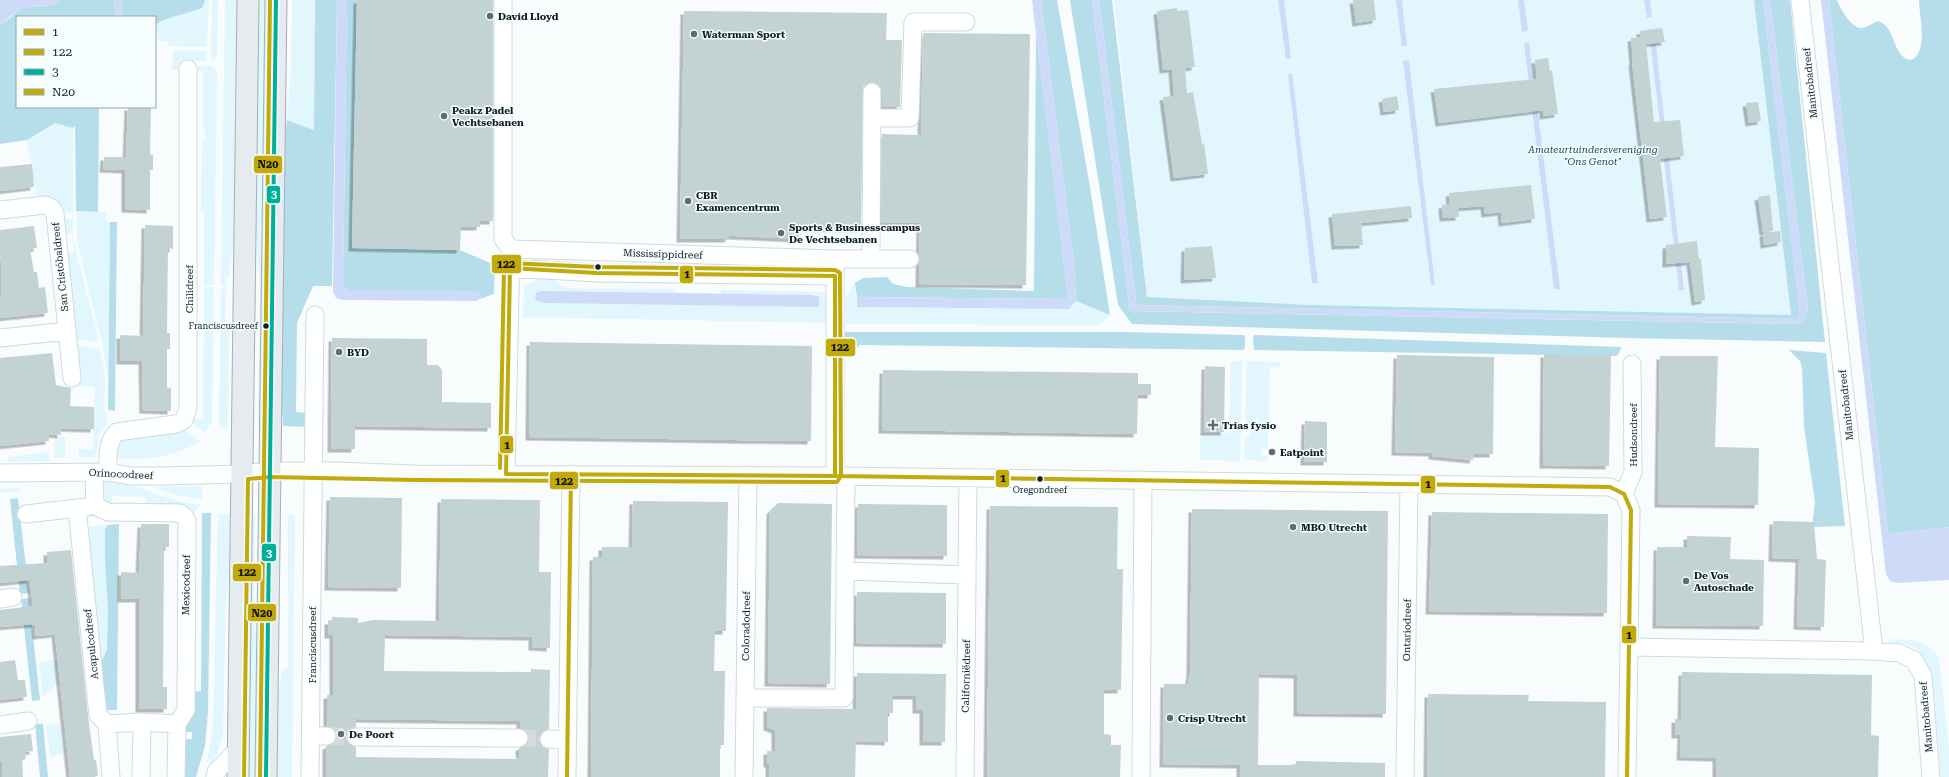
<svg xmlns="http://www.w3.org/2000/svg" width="1949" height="777" viewBox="0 0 1949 777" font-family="'Roboto Serif',serif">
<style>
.green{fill:#e2f6fd}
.forest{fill:#b6deea}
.water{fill:#cedbf8}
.building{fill:#c3d3d4;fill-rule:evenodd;filter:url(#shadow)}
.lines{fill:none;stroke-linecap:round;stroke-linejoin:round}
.minor-tunnel{stroke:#d5dbdc;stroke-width:17;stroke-dasharray:17 8;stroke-linecap:butt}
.minor-casing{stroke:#d1dadc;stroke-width:19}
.major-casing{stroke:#a4b0b7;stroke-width:23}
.minor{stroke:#feffff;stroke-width:17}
.major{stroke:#e5ebef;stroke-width:21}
.bus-1-casing{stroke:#f6fdff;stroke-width:7}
.bus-2-casing{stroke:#f6fdff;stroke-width:7}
.bus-3-casing{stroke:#f6fdff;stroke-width:7}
.bus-4-casing{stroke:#f6fdff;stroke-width:7}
.bus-1{stroke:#c1aa09;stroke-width:4}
.bus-2{stroke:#c1aa09;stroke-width:4}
.bus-3{stroke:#00af98;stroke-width:4}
.bus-4{stroke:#c1aa09;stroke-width:4}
.poi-dot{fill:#626c6f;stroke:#f6fdff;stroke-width:1.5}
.bus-dot{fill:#111f23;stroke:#f6fdff;stroke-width:1.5}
.labels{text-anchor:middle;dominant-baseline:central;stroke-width:3;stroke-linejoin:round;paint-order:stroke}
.bus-label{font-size:9px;fill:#111f23;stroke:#f6fdff;text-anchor:end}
.poi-label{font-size:10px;font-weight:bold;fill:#111f23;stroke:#f6fdff;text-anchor:start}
.street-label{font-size:10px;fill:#111f23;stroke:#f6fdff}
.park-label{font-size:10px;font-style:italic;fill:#0d4b5a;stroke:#f6fdff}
.line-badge{stroke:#f6fdff;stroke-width:1.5}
.badge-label{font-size:11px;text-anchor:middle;font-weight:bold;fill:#fff}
.pale-badge-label{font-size:11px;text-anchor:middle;font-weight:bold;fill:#111}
</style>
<defs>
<filter id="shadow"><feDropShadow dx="-3.5" dy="3.5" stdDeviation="0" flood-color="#0004"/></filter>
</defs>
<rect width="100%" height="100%" fill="#f8fcfd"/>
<!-- green -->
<path class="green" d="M205 0H209L207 47 168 46V41H155V37L160 36 155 31V25C168 16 187 14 202 8Z
M212 0H218L217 58 211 61Z
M225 0H240L236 222 229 278H226V287L221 286Z
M257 0H268L262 426H258L260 283 255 229Z
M292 0H315L314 130 287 120 291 67Z
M1114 0H1755L1791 315 1311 305 1147 297Z
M173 51H206V61H192L182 70H172Z
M194 66H211L217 70 214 285H204V211L201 210 202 141H205V129H203V71L194 70Z
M55 123 73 128V213L61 212 60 206 55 200 37 199 27 140Z
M77 211 106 213V221L110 222 108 376 103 347 77 241Z
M62 219H73V239L99 342 74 339 65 254 74 252 72 234H63Z
M543 276H549L564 288 676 289V293L541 291 536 293 535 300 544 303 819 307V297L813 295 721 294V290L827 292V323L523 317 524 289C528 282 537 282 543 276Z
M855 283 857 307 1069 309 1075 305 1076 301 1110 315 1100 325 846 324 845 299Z
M204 287H214L212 422 204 432 191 423 193 419H203Z
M221 289H226L225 330H229L228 427H219Z
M75 344 99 349C101 358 104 367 105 377 106 392 101 408 108 423L100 434 95 458 79 457V449L93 450 95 387 78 386 80 381Z
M1231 361H1242L1240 461 1200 460V433H1229Z
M1247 361 1279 362 1281 364 1279 367H1270L1268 449H1262V456H1268V461L1244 460 1245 440 1260 420 1256 417 1245 430Z
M182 428 200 441C176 457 146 460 118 459L114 448 117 440 154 436V432L161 431 162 435 176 433V429Z
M55 437H65V457L54 458Z
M49 452V461L8 462 7 457Z
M102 478C136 482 165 502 199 504L201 506 193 513 146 506V497L112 496V506L103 503Z
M202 486V499L176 495 156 488 157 487Z
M21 487V491L0 493V489Z
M218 514 234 515 233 550 226 600 223 737 213 764 207 762 213 729Z
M250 515H255L254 609 258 658V777H247Z
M288 515H295L292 777H275L277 697 283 669 288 668Z
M108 525 105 529 108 607 107 650 101 662 85 527Z
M1891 639C1911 640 1929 639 1939 659L1949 749V777H1941L1935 704 1927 662 1916 648 1904 644 1888 643Z
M57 660 60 684 55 685 43 697 39 662Z
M60 724 63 754 50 756 46 725Z"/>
<!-- forest -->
<path class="forest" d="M59 0H114L116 17H17V107H99L98 212 76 211 75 126 73 128 55 123 27 140 0 144V24C7 23 14 12 23 8 35 4 50 9 59 0Z
M121 0H205L202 8C187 14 168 16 155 25V17H123Z
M315 0H337L332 286H313L297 323 296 412 307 413V427L283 426 280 374 283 157 287 120 314 130Z
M347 0H357L352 248 460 250 495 265 494 294 480 299 481 295 348 290 343 285Z
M1041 0H1057L1089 181 1110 315 1076 301 1074 265Z
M1070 0H1092L1130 311 1797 324 1803 321 1808 310 1770 0H1790L1825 342 1626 338 1132 324 1118 305Z
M1099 0H1112L1147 297 1311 305 1791 315 1754 0H1763L1800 314 1796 319 1751 318 1138 305 1136 302Z
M1829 0H1837C1840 8 1851 28 1861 28 1866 28 1873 23 1878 21 1897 27 1891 57 1911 60 1929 53 1919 15 1919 0H1949V527L1888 534Z
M1036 32 1068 297 1066 299 857 297 855 283 863 278 887 277 893 284 907 287 1034 291Z
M110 222H117L115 411 108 410Z
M845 332H1125L1243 335 1245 336V348L1243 350 859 345V347H845Z
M1255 335 1622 347 1617 356 1254 350 1253 337Z
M1789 350 1826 353 1845 526 1812 527 1815 502 1804 427 1802 368 1800 361Z
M18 498 29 593 20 594 10 499Z
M202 513H211L208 712 205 746 196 777H182V739H192V732H182L191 692 201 691Z
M119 524 117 710H107L101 662 107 650 108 607 105 561V529L108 525Z
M29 598 40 700 32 701 21 599Z
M35 724H43L48 777H40Z"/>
<!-- water -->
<path class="water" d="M0 0H59C52 7 42 5 32 6 19 7 11 16 2 24H0Z
M114 0H121L123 17H116Z
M337 0H347L343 285 348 290 476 291 481 295 480 299 476 301 343 300 336 298 333 292Z
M1032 0H1041L1074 265 1076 301 1069 309 857 307V297L1066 299 1068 297Z
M1092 0H1099L1136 302 1138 305 1796 319 1800 314 1763 0H1770L1808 310 1803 321 1797 324 1130 311Z
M1278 0H1284L1291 58 1286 59Z
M1396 0H1402L1407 46H1402Z
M1518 0H1524L1528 31 1522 32Z
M1644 0H1650L1652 17 1647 18Z
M1821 0H1829L1888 534 1949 527V580L1897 583 1890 581 1886 574Z
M1649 29H1654L1684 290H1679Z
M1529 42 1560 289H1554L1524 43Z
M1409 60 1435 285H1431L1403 61Z
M1292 73 1318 283H1312L1288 74Z
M541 291 813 295 819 297V307L544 303 535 300 536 293Z"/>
<!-- building -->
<path class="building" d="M357 0H493V221H480V227H461L460 250 352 248Z
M1353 0H1374L1376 20 1356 23Z
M1177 8V11L1188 10 1195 67 1185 68 1187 93 1193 92 1202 144 1204 143 1208 174 1174 178 1163 97 1174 96 1172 69 1163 70 1157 11Z
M684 11 887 13 886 40H902L900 107H882V92L877 83H867L863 87 861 229 799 228V239L735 236H729L728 239H680Z
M1662 28 1665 42 1646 44 1654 122 1680 120 1684 156 1660 159 1667 217 1650 219 1632 62 1633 61 1631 38 1640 37V31Z
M923 33 1030 34 1026 285 919 284 920 223 881 222 882 134 921 135Z
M1548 58 1550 71H1552L1558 114 1543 116V110L1439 123 1434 89 1537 79 1535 60Z
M1397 96 1399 110 1384 112 1382 99Z
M1758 102 1761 121 1749 123 1746 103Z
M128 107H151L150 154 153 155V170H150V210L125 209V170L103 169 104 157H126Z
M32 164 34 187 0 191V167Z
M1531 185 1535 219 1502 223 1501 212 1485 214 1484 206 1458 208 1459 217 1443 218 1442 205 1450 204 1449 193Z
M1770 195 1773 231 1763 232 1758 197Z
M1411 206 1412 218 1361 223 1363 245 1335 246 1332 214Z
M145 225 173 226V249L168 248 167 333H170V349H167V388H171V411L143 410 142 361H120V335L143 336Z
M34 226 37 248 30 249 34 272H37L39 288 45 287 48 313 0 318V296H2L0 230Z
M1780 231 1781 242 1764 245 1763 233Z
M1697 241 1699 259H1701L1705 300 1695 302 1690 262 1666 264V245Z
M1212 246 1216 278 1184 280 1185 248Z
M332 338 427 339V365H438L442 370V402L491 403V428L355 426V449H331Z
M530 342 812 346 811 441 529 437Z
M52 353 56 385 71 388 70 406 94 407V429L60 428 61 435 49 434V441L0 446V358Z
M1544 354 1611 355 1609 466 1543 465Z
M1397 355 1494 357 1493 454H1474L1473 460 1432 456V453L1395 452Z
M1660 356H1718L1715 447 1759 448 1758 505 1658 504Z
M1205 366 1225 367 1224 432H1204Z
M883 370 1138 373V384H1151V395H1138L1137 434 882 430Z
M1305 421 1327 422V462H1304Z
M330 497 402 498 401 588 328 587Z
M441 499 540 500 539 572H551L550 648 532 647V637L385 635 384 671 531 672V669L550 670 549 729 541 733 539 739 543 747 549 749 548 777H326V746L332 744 337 736 335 731 327 726V695H333V635H328V621H332V617L358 618V623L373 620 439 621ZM356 719 520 721V728L527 733 529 738 527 743 519 748 520 759 356 757V747L348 742 346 737 351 729 356 727Z
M633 501 728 502 726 631H715L714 671H725L724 745H720V777H591L593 557H602V547H632Z
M778 503 832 504 830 684 768 683 770 511Z
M858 504 947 505V556L857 555Z
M990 506 1118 507 1117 569H1123L1121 690H1104V734L1111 735V745H1121L1120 777H987Z
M1192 509 1388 511 1386 714 1297 713V675L1259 674 1258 765H1296V761L1385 763V777H1240V765L1163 764 1164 684H1188L1190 673Z
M1432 512 1608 514 1607 613 1429 611Z
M1773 521 1814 522 1817 559 1826 560 1824 627 1797 626 1799 559 1772 558Z
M141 524H169V547H164L163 687H167V709H139V599H121V572L139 573Z
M1687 536 1731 537 1730 559 1764 560 1763 626 1656 625 1657 547H1687Z
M71 550 88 716 94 760H96L98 775 95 777H70L55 634 36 636 35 624 0 627V610L33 606 30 580 0 583V566L47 563V552Z
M857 592 946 593V644L856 643Z
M15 660 18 680H25L27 697 0 700V662Z
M1682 672 1872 675 1871 735 1879 736 1878 777H1716V758L1680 757 1681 735H1675V719H1681Z
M857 673 946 674 945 742H923V710H916V696H893V713H888V742L856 741 855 777H769V764H767V751H775V730L767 727V708L856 709Z
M1428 694 1529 695 1528 701 1606 702 1605 777H1427Z
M31 734 33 751 25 752 26 759 22 760 23 777H2V762H0V737Z"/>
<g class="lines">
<!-- minor-tunnel -->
<path class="minor-tunnel" d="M327 736 356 737
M519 738 549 739"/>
<defs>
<path id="minor" d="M503 0V239L511 249
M1800 0 1874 651
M872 118H910L913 22H966
M0 210 45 205 52 208 55 214 72 378
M871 258 872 92
M510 268 597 273 835 276
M0 338 67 331
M94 472 95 506 108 512 180 513 185 517 187 521 186 710 177 724 176 777
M108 472C108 457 106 443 117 432L176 424 184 420 188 408V69
M0 473 108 472 131 476H163L242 474 270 471H337L413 474 835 476 1610 487 1624 494
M506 474 511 249 835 259H910
M835 476V265
M77 508 98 715 107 724 111 777
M26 514 87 507
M845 571 967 575
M0 599 13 597
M1629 647 1874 651 1899 653 1914 660 1923 676 1931 777
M745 698H844L846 476
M107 724 142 722
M0 725 28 721
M311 736H327
M356 737 519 738
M549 739 567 740
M141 777 142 722 177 724
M215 777 216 772 239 748
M310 777 315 315
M567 777 571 474
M744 777 748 475
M965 777 968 479
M1141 777 1143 480
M1405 777 1409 484
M1627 777 1631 510 1624 494 1633 472 1632 364"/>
<path id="major" d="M238 777 248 0
M266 777 276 0"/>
</defs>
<!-- minor casing -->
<use href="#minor" class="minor-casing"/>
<!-- major casing -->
<use href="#major" class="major-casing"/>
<!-- minor -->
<use href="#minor" class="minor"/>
<!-- major -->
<use href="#major" class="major"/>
<defs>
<path id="bus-1" d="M510 268 597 273 835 276V476L506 474Z
M835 476 1610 487 1624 494
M1624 494 1631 510 1627 777
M567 777 571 474"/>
<path id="bus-2" d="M244 777 248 479 270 477 413 480 837 482 841 476 840 273 835 270 597 267 507 263 504 268 500 468"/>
<path id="bus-3" d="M266 777 276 0"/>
<path id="bus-4" d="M260 777 270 0"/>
</defs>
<!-- bus-1 casing -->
<use href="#bus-1" class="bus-1-casing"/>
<!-- bus-2 casing -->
<use href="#bus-2" class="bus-2-casing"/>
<!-- bus-3 casing -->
<use href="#bus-3" class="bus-3-casing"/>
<!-- bus-4 casing -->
<use href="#bus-4" class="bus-4-casing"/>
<!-- bus-1 -->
<use href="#bus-1" class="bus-1"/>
<!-- bus-2 -->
<use href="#bus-2" class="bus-2"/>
<!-- bus-3 -->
<use href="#bus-3" class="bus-3"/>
<!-- bus-4 -->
<use href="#bus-4" class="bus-4"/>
</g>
<!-- markers -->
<g class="poi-dot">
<circle cx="490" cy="16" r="4"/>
<circle cx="694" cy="34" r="4"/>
<circle cx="444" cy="116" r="4"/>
<circle cx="688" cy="201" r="4"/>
<circle cx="781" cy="233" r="4"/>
<circle cx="339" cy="352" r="4"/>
<path d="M1211 419h4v4h4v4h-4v4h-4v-4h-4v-4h4z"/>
<circle cx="1272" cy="452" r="4"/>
<circle cx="1293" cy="527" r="4"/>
<circle cx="1686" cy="581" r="4"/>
<circle cx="1170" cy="718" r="4"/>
<circle cx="341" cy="734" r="4"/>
</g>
<g class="bus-dot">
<circle cx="598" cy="267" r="3.5"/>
<circle cx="266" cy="326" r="3.5"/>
<circle cx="1040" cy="479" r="3.5"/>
</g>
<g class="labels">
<!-- bus labels -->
<g class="bus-label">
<text x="258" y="326">Franciscusdreef</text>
<text x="1040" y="490" text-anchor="middle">Oregondreef</text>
</g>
<!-- poi labels -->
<g class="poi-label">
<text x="498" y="16">David Lloyd</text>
<text x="702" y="34">Waterman Sport</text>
<text x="452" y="110">Peakz Padel<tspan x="452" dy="12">Vechtsebanen</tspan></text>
<text x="696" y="195">CBR<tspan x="696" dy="12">Examencentrum</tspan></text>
<text x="789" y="227">Sports &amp; Businesscampus<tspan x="789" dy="12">De Vechtsebanen</tspan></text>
<text x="347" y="352">BYD</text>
<text x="1222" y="425">Trias fysio</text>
<text x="1280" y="452">Eatpoint</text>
<text x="1301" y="527">MBO Utrecht</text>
<text x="1694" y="575">De Vos<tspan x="1694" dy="12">Autoschade</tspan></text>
<text x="1178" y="718">Crisp Utrecht</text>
<text x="349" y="734">De Poort</text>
</g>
<!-- street labels -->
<g class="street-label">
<text transform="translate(1810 83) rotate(-96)">Manitobadreef</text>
<text transform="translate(663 254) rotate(2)">Mississippidreef</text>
<text transform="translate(60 267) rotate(-96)">San Cristóbaldreef</text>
<text transform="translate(189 289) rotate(-90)">Chilidreef</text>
<text transform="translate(1846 405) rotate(-96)">Manitobadreef</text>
<text transform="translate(1633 435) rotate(-90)">Hudsondreef</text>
<text transform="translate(121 474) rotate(3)">Orinocodreef</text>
<text transform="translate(186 585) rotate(-89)">Mexicodreef</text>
<text transform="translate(746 626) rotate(-89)">Coloradodreef</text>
<text transform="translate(1407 630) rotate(-89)">Ontariodreef</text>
<text transform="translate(91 644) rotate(-96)">Acapulcodreef</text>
<text transform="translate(312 645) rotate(-90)">Franciscusdreef</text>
<text transform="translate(966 676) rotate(-89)">Californiëdreef</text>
<text transform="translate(1926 717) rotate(-95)">Manitobadreef</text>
</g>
<!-- park labels -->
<g class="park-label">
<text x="1593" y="149">Amateurtuindersvereniging<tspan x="1593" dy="12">"Ons Genot"</tspan></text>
</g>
</g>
<g class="line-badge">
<rect x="253" y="155" width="30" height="19" rx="4" fill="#c1aa09"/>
<rect x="266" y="185" width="15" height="19" rx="4" fill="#00af98"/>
<rect x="491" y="254" width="31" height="20" rx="4" fill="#c1aa09"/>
<rect x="679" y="265" width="15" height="19" rx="4" fill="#c1aa09"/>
<rect x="825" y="338" width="31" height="19" rx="4" fill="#c1aa09"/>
<rect x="499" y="435" width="15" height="19" rx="4" fill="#c1aa09"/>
<rect x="995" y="469" width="15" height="19" rx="4" fill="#c1aa09"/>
<rect x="549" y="471" width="30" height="19" rx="4" fill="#c1aa09"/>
<rect x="1420" y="475" width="16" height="19" rx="4" fill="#c1aa09"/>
<rect x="261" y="543" width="16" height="19" rx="4" fill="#00af98"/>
<rect x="232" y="563" width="30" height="19" rx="4" fill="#c1aa09"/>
<rect x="247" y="603" width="30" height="19" rx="4" fill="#c1aa09"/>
<rect x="1621" y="625" width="16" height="19" rx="4" fill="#c1aa09"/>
</g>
<g class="badge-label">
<text x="274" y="198">3</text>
<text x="269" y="557">3</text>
</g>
<g class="pale-badge-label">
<text x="268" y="168">N20</text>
<text x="506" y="268">122</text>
<text x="687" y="278">1</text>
<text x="840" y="351">122</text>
<text x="507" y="449">1</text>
<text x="1003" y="482">1</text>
<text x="564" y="485">122</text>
<text x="1428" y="488">1</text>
<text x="247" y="576">122</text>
<text x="262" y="617">N20</text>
<text x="1629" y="639">1</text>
</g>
<!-- legend -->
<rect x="16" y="16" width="140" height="92" fill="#f6fdff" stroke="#9aa4a7"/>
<rect x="24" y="29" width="20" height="6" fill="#c1aa09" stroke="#9aa4a7"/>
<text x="52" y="36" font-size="12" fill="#111f23">1</text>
<rect x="24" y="49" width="20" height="6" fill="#c1aa09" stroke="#9aa4a7"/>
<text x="52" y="56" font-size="12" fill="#111f23">122</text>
<rect x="24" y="69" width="20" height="6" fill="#00af98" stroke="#9aa4a7"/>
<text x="52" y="76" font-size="12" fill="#111f23">3</text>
<rect x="24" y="89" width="20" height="6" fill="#c1aa09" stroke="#9aa4a7"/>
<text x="52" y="96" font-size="12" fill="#111f23">N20</text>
</svg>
